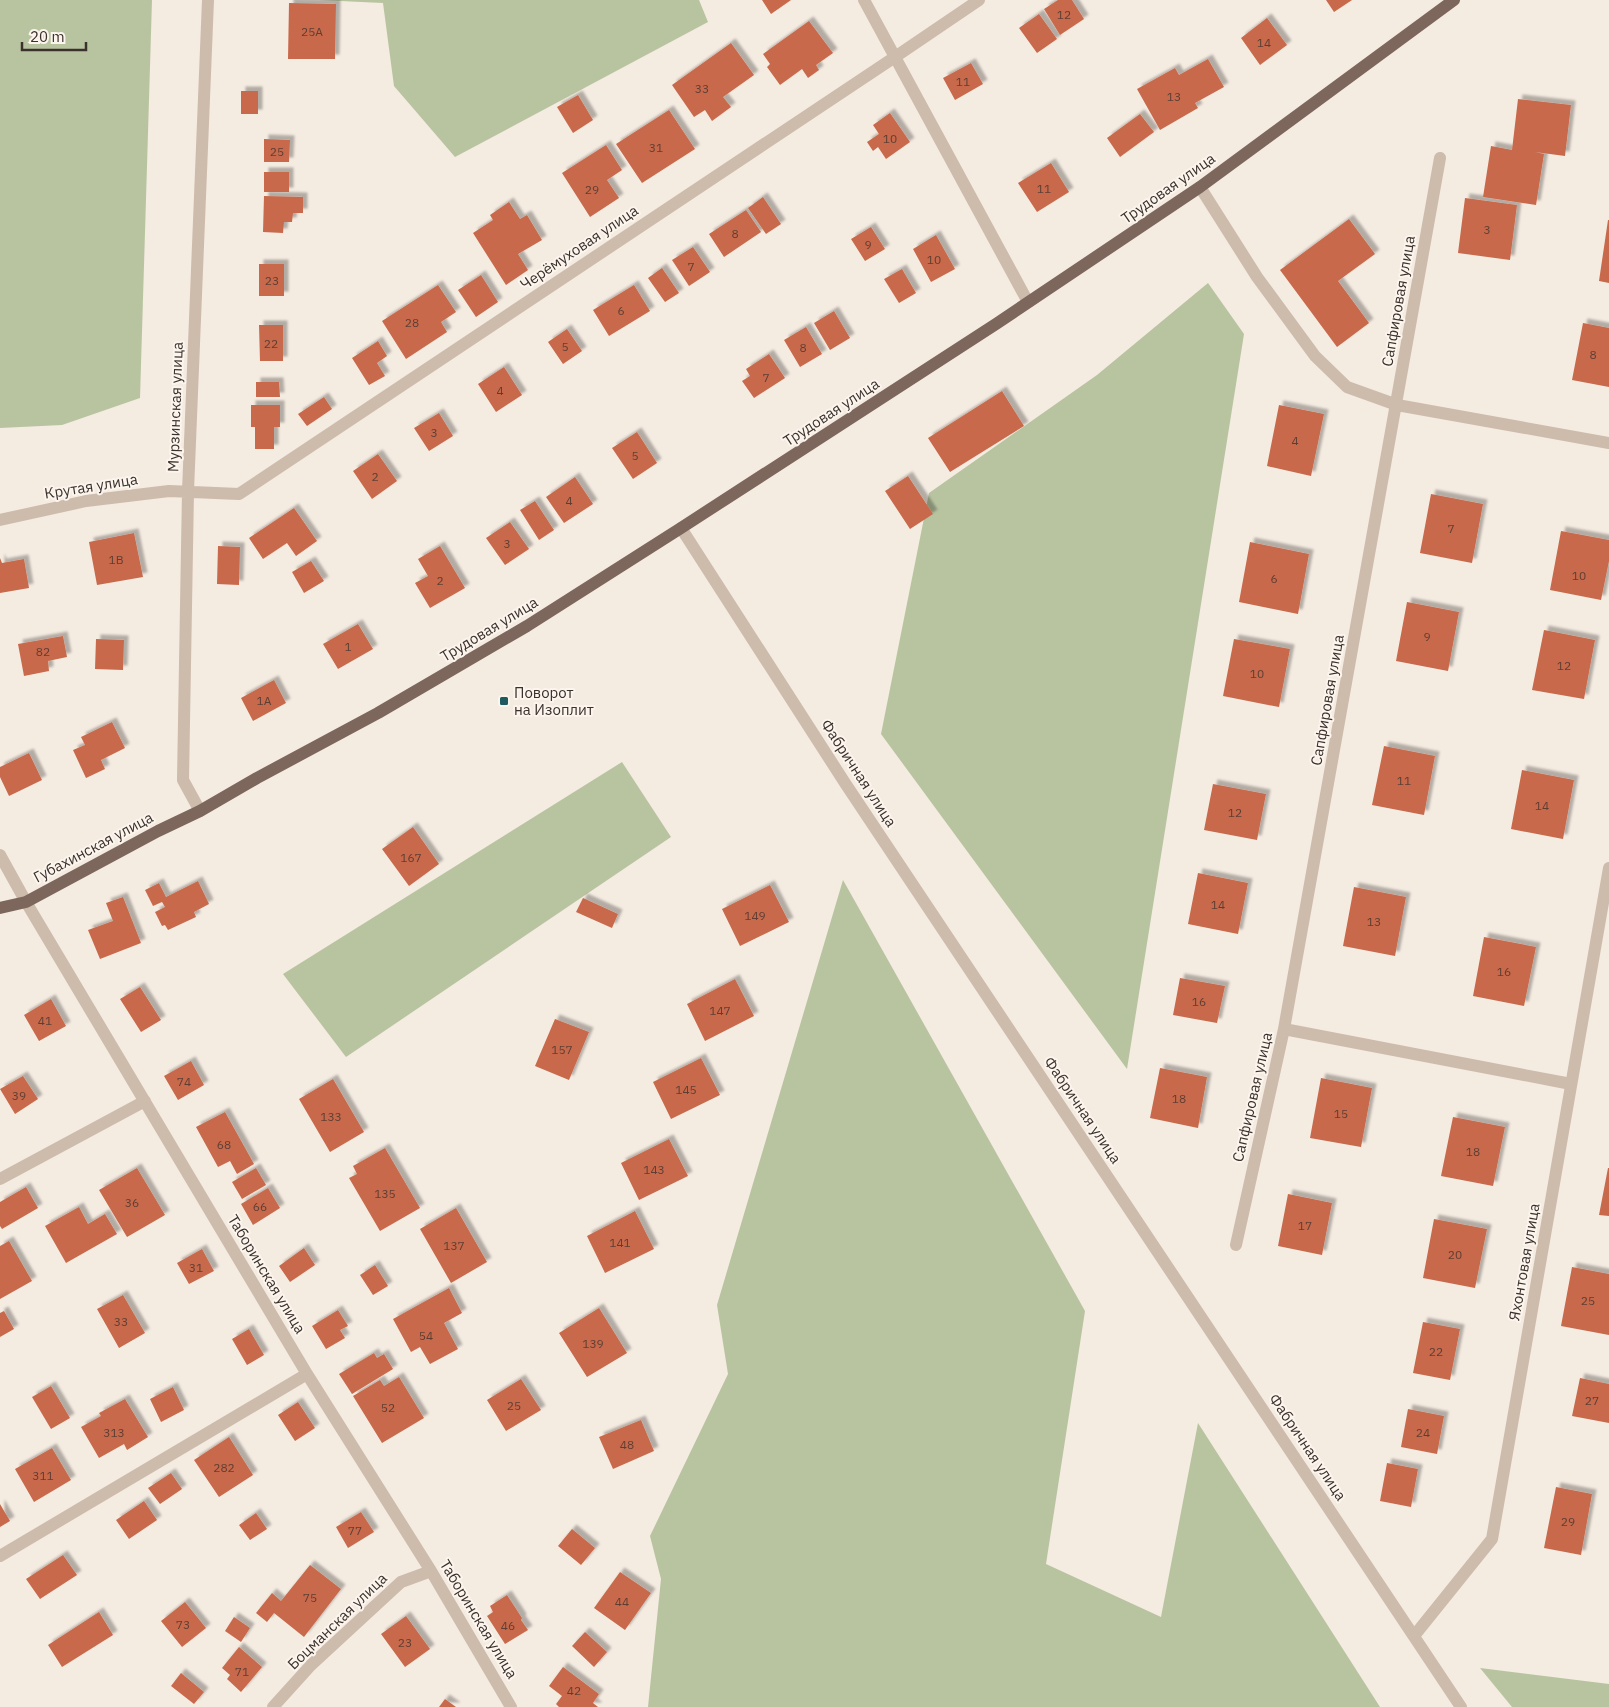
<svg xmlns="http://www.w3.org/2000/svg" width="1609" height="1707" viewBox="0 0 1609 1707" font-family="'IBM Plex Sans',sans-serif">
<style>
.green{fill:#b8c4a0}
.building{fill:#c8694b;filter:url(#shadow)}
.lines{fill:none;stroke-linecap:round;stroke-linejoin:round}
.minor{stroke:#cdbbac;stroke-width:12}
.major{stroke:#7d675c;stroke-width:12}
.poi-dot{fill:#1f5a5e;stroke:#fbf5ee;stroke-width:2}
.labels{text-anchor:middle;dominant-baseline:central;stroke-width:4;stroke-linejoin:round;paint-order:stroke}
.number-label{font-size:12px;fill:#5e3e33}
.street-label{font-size:15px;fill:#3b302b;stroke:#fbf5ee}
.poi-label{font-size:15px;fill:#3b302b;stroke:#fbf5ee;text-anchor:start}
</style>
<defs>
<filter id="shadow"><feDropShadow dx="4.5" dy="-4.5" stdDeviation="1" flood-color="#0004"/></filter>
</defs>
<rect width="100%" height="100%" fill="#f4ebe1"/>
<!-- green -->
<path class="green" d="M0 0H152L140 398 62 425 0 428Z
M319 0H699L708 22 455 157 394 86 383 3Z
M1208 283 1244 334 1127 1069 881 734 929 493 1097 375Z
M622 762 671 837 346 1057 283 974Z
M843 880 1085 1311 1046 1564 1161 1617 1198 1423 1380 1707H648L661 1579 650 1536 728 1374 717 1305Z
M1480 1668 1609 1684V1707H1512Z"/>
<!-- building -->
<path class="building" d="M762 0H791L771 14Z
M1058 0H1072L1084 19 1060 35 1044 9Z
M1326 0H1352L1334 12Z
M289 3 336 4 335 59H288Z
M1039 14 1057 39 1037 53 1019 28Z
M1267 18 1287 45 1260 65 1241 38Z
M809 21 833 53 816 65 819 70 808 78 802 69 780 85 767 67 770 64 763 54Z
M731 43 754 75 723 97 731 107 712 121 705 110 694 117 672 85Z
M1208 59 1224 87 1195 103 1198 108 1160 130 1137 89 1175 68 1179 75Z
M971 63 983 84 955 100 943 78Z
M241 91H258V114H241Z
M578 95 593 120 573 133 557 107Z
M1518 99 1571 105 1565 156 1535 152 1544 154 1536 205 1483 197 1491 146 1512 150Z
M669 110 695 149 642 183 616 144Z
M890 113 910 142 886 159 878 147 873 151 867 142 879 134 873 125Z
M1140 114 1154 132 1120 157 1107 138Z
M264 139 290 140 289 162H264Z
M606 145 622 170 607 180 619 198 590 217 562 173Z
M1051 163 1069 192 1037 212 1018 183Z
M264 172H289V192H264Z
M264 196 303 197V213H293L292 222H284L283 233 263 232Z
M763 197 781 224 766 234 748 208Z
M1465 198 1517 205 1510 260 1458 253Z
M509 202 520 219 527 215 542 240 518 254 528 270 506 285 473 233 493 220 490 215Z
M746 210 761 232 724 257 709 234Z
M1349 219 1375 254 1338 281 1369 323 1337 347 1280 270Z
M1608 220H1609V283L1599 281Z
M871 227 885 249 865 261 851 239Z
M936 235 955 269 931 282 913 249Z
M693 247 710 272 689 286 672 260Z
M259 264H284V296H259Z
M662 268 679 293 665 302 648 278Z
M902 269 916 293 899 303 884 279Z
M481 275 498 302 476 317 458 290Z
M438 285 456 312 441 322 447 332 406 359 382 321Z
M634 285 650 311 609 336 593 310Z
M834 311 850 338 830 350 814 323Z
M1583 323 1609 328V387L1572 380Z
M259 325H283V361H260Z
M806 327 822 354 800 367 784 340Z
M567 329 582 351 563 364 548 342Z
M378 341 387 356 377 363 385 376 369 385 352 358Z
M769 354 785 378 754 398 742 381 750 376 746 369Z
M504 367 522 395 496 412 478 384Z
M256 382H279L280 397H256Z
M1002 391 1024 426 950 472 928 438Z
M324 397 332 409 307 426 298 414Z
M251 405H280V427H274V449H255V427H251Z
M1279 405 1324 414 1311 476 1267 466Z
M439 413 453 436 429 451 414 428Z
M637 432 657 463 633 479 612 448Z
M378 454 397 481 372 499 353 471Z
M908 476 933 514 910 529 885 491Z
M575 477 593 504 564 523 546 497Z
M1431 494 1483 504 1472 563 1420 553Z
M535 501 554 530 539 540 520 510Z
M294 508 317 541 296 556 287 543 263 559 249 538Z
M510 522 529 549 505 565 486 538Z
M1561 531 1609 540V561L1601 600 1550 590Z
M134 533 143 577 97 585 89 542Z
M1250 542 1309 554 1298 614 1239 602Z
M218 546 240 547 239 585 217 584Z
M440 546 465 588 430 608 415 583 428 576 418 559Z
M0 558 2 563 24 559 29 588 0 593Z
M311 561 324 581 304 593 292 572Z
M1407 602 1459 612 1448 671 1396 661Z
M358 624 373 649 338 669 323 644Z
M1544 630 1595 640 1584 699 1532 690Z
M63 636 67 657 48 661 49 671 24 676 18 644Z
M96 639 124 640 123 670 95 669Z
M1234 639 1290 649 1279 707 1223 696Z
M274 680 286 703 253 721 241 698Z
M112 722 125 748 101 760 105 769 86 778 73 750 85 745 81 737Z
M1384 746 1435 756 1424 815 1372 805Z
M29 753 42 780 9 796 0 777V767Z
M1522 770 1574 780 1563 839 1511 829Z
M1213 784 1266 794 1257 840 1204 830Z
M413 827 439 864 409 886 382 849Z
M1198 873 1248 883 1238 934 1188 924Z
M198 881 209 904 194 912 196 917 168 930 165 925 162 926 155 912 165 907 162 902 153 906 145 890 159 883 166 897Z
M770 885 789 922 740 946 722 909Z
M1354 887 1406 897 1395 956 1343 946Z
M123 897 141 943 100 959 88 930 113 921 106 903Z
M583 898 618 914 612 928 576 912Z
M1484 937 1536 947 1524 1006 1473 996Z
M1180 978 1225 986 1217 1023 1173 1015Z
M735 979 754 1016 705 1041 687 1004Z
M140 987 161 1020 141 1032 120 999Z
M51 999 66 1026 39 1041 24 1015Z
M555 1019 589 1032 569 1080 535 1066Z
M701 1058 720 1095 671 1119 653 1082Z
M191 1061 204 1085 178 1100 164 1076Z
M1160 1068 1207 1077 1198 1128 1150 1118Z
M23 1076 38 1099 15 1114 0 1089Z
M1321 1078 1372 1088 1361 1147 1310 1138Z
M333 1079 364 1132 330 1152 299 1099Z
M225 1112 254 1164 237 1174 230 1161 218 1167 196 1127Z
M1453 1117 1505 1127 1493 1186 1441 1176Z
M669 1139 688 1176 639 1200 621 1163Z
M385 1148 420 1208 380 1231 349 1178 357 1174 353 1166Z
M137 1168 165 1215 127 1237 99 1190Z
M256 1168 266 1185 242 1199 232 1182Z
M1608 1168H1609V1216L1599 1215Z
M26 1187 38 1208 2 1229 0 1226V1202Z
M268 1188 280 1208 253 1225 241 1204Z
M1288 1194 1332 1203 1322 1255 1278 1246Z
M79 1207 88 1224 105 1214 117 1234 66 1263 45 1226Z
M456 1208 487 1262 451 1283 420 1229Z
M635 1211 654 1249 605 1273 587 1236Z
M1434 1219 1487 1229 1475 1288 1423 1278Z
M9 1241 32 1281 0 1299V1246Z
M304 1248 315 1265 290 1282 279 1266Z
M202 1249 214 1271 189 1284 177 1263Z
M375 1265 388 1286 373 1295 360 1275Z
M1572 1267 1609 1274V1335L1561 1326Z
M449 1288 462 1313 444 1323 458 1349 430 1364 420 1347 411 1352 393 1319Z
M123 1295 145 1333 119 1348 97 1309Z
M599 1308 627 1353 587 1377 559 1333Z
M338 1310 348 1326 340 1330 345 1338 326 1349 312 1326Z
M4 1311 14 1329 0 1337V1313Z
M1423 1322 1460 1329 1450 1380 1413 1373Z
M249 1329 264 1355 247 1365 232 1339Z
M374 1353 377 1358 384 1354 393 1369 352 1394 339 1374Z
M399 1377 424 1418 382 1443 353 1396 380 1380 384 1386Z
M1580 1378 1609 1384V1423L1572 1416Z
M521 1379 541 1410 506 1431 487 1400Z
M51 1386 70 1418 51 1429 32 1397Z
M173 1387 184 1410 161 1422 150 1399Z
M125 1399 148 1437 127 1450 124 1444 99 1458 81 1427 101 1416 99 1413Z
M298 1402 315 1428 295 1441 278 1415Z
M1408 1409 1444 1416 1437 1454 1401 1447Z
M641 1420 654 1451 613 1469 599 1437Z
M229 1437 253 1475 219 1497 194 1460Z
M52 1448 71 1480 34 1502 15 1469Z
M1387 1463 1418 1469 1411 1507 1380 1501Z
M171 1473 182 1489 160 1504 148 1488Z
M1556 1487 1592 1494 1581 1555 1544 1548Z
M144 1501 157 1520 129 1539 116 1520Z
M0 1504 10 1521 0 1527Z
M361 1512 374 1532 348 1548 336 1527Z
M256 1513 267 1529 250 1540 239 1525Z
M572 1529 595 1548 581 1565 558 1546Z
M63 1555 77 1575 40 1599 26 1579Z
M310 1565 341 1589 304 1637 274 1613 267 1622 256 1613 272 1593 281 1601Z
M620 1572 651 1593 625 1630 594 1608Z
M507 1595 522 1618 521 1620 528 1630 505 1644 487 1616 493 1612 490 1606Z
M185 1602 206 1628 182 1647 161 1621Z
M99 1612 113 1635 62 1667 48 1645Z
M406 1616 430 1649 405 1667 381 1634Z
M234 1617 250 1628 241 1642 225 1631Z
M585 1632 607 1652 594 1667 572 1646Z
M239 1647 262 1667 241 1692 227 1679 230 1675 222 1668Z
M563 1667 599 1694 593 1703 598 1707H559L556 1704 562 1696 549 1686Z
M181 1673 204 1692 194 1704 171 1686Z
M445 1699 456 1707H439Z"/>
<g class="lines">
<!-- minor -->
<path class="minor" d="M864 0 1028 302
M1200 187 1257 277 1315 356 1347 387 1397 405 1609 443
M0 520 86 501 169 491 239 494 895 57 979 0
M681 528 845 783 1461 1707
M200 811 183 780 188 491 208 0
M0 855 26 902 307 1374 431 1571 511 1707
M1284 1029 1571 1084
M0 1179 145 1101
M1236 1245 1284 1029 1440 158
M0 1556 307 1374
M1414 1636 1492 1539 1609 868
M273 1707 311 1665 401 1582 431 1571"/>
<!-- major -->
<path class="major" d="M0 908 26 902 158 831 200 811 257 778 378 713 527 626 681 528 996 324 1200 187 1454 0"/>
</g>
<!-- markers -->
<rect class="poi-dot" x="499" y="696" width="10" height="10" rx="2.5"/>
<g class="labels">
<!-- number labels -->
<g class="number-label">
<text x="1064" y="14">12</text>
<text x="312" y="31">25А</text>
<text x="1264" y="42">14</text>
<text x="963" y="81">11</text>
<text x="702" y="88">33</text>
<text x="1174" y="96">13</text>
<text x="890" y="138">10</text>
<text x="656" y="147">31</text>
<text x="277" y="151">25</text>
<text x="1044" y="188">11</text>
<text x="592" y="189">29</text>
<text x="1487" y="229">3</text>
<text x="735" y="233">8</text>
<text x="868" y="244">9</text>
<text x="934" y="259">10</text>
<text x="691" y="266">7</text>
<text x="272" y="280">23</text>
<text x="621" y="310">6</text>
<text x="412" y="322">28</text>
<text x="271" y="343">22</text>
<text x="565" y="346">5</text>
<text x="803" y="347">8</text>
<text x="1593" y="354">8</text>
<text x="766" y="377">7</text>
<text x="500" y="390">4</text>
<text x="434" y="432">3</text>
<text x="1295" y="440">4</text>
<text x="635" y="455">5</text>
<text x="375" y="476">2</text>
<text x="569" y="500">4</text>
<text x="1451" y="528">7</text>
<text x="507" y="543">3</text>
<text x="116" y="559">1В</text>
<text x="1579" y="575">10</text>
<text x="1274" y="578">6</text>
<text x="440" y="580">2</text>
<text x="1427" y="636">9</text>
<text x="348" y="646">1</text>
<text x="43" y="651">82</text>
<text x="1564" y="665">12</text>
<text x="1257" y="673">10</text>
<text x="264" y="700">1А</text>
<text x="1404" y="780">11</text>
<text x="1542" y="805">14</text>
<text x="1235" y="812">12</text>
<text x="411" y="857">167</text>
<text x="1218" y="904">14</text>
<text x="755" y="915">149</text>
<text x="1374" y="921">13</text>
<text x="1504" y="971">16</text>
<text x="1199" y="1001">16</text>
<text x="720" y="1010">147</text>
<text x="45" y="1020">41</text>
<text x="562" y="1049">157</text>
<text x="184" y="1081">74</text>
<text x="686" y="1089">145</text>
<text x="19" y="1095">39</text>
<text x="1179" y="1098">18</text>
<text x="1341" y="1113">15</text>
<text x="331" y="1116">133</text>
<text x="224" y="1144">68</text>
<text x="1473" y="1151">18</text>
<text x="654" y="1169">143</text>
<text x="385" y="1193">135</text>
<text x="132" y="1202">36</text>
<text x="260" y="1206">66</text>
<text x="1305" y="1225">17</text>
<text x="620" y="1242">141</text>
<text x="454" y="1245">137</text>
<text x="1455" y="1254">20</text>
<text x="196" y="1267">31</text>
<text x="1588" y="1300">25</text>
<text x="121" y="1321">33</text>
<text x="426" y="1335">54</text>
<text x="593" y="1343">139</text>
<text x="1436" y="1351">22</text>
<text x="1592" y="1400">27</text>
<text x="514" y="1405">25</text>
<text x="388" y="1407">52</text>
<text x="114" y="1432">313</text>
<text x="1423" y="1432">24</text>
<text x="627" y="1444">48</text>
<text x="224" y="1467">282</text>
<text x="43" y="1475">311</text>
<text x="1568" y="1521">29</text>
<text x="355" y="1530">77</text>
<text x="310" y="1597">75</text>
<text x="622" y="1601">44</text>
<text x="183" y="1624">73</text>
<text x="508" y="1625">46</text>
<text x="405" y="1642">23</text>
<text x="242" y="1671">71</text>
<text x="574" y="1690">42</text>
</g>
<!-- street labels -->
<g class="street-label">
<text transform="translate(1168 188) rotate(-35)">Трудовая улица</text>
<text transform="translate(579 247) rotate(-34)">Черёмуховая улица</text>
<text transform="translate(1398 301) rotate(-80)">Сапфировая улица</text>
<text transform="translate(175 407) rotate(-88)">Мурзинская улица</text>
<text transform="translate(831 412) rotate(-33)">Трудовая улица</text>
<text transform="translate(91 486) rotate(-9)">Крутая улица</text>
<text transform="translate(489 629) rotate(-31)">Трудовая улица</text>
<text transform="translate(1327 700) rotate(-80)">Сапфировая улица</text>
<text transform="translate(859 773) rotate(57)">Фабричная улица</text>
<text transform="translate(93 847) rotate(-28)">Губахинская улица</text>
<text transform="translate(1252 1097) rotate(-77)">Сапфировая улица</text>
<text transform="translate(1083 1110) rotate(56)">Фабричная улица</text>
<text transform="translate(1524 1262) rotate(-80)">Яхонтовая улица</text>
<text transform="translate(267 1274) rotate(59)">Таборинская улица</text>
<text transform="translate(1308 1447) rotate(56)">Фабричная улица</text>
<text transform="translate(479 1619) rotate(59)">Таборинская улица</text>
<text transform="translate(337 1621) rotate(-44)">Боцманская улица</text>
</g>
<!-- poi labels -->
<g class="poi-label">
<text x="514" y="692">Поворот<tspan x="514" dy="17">на Изоплит</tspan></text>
</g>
</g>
<!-- scale -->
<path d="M22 42v8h64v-8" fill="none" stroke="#3b302b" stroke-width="2.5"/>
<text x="30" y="42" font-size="15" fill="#3b302b" stroke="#fbf5ee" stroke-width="4" paint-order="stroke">20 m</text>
</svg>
